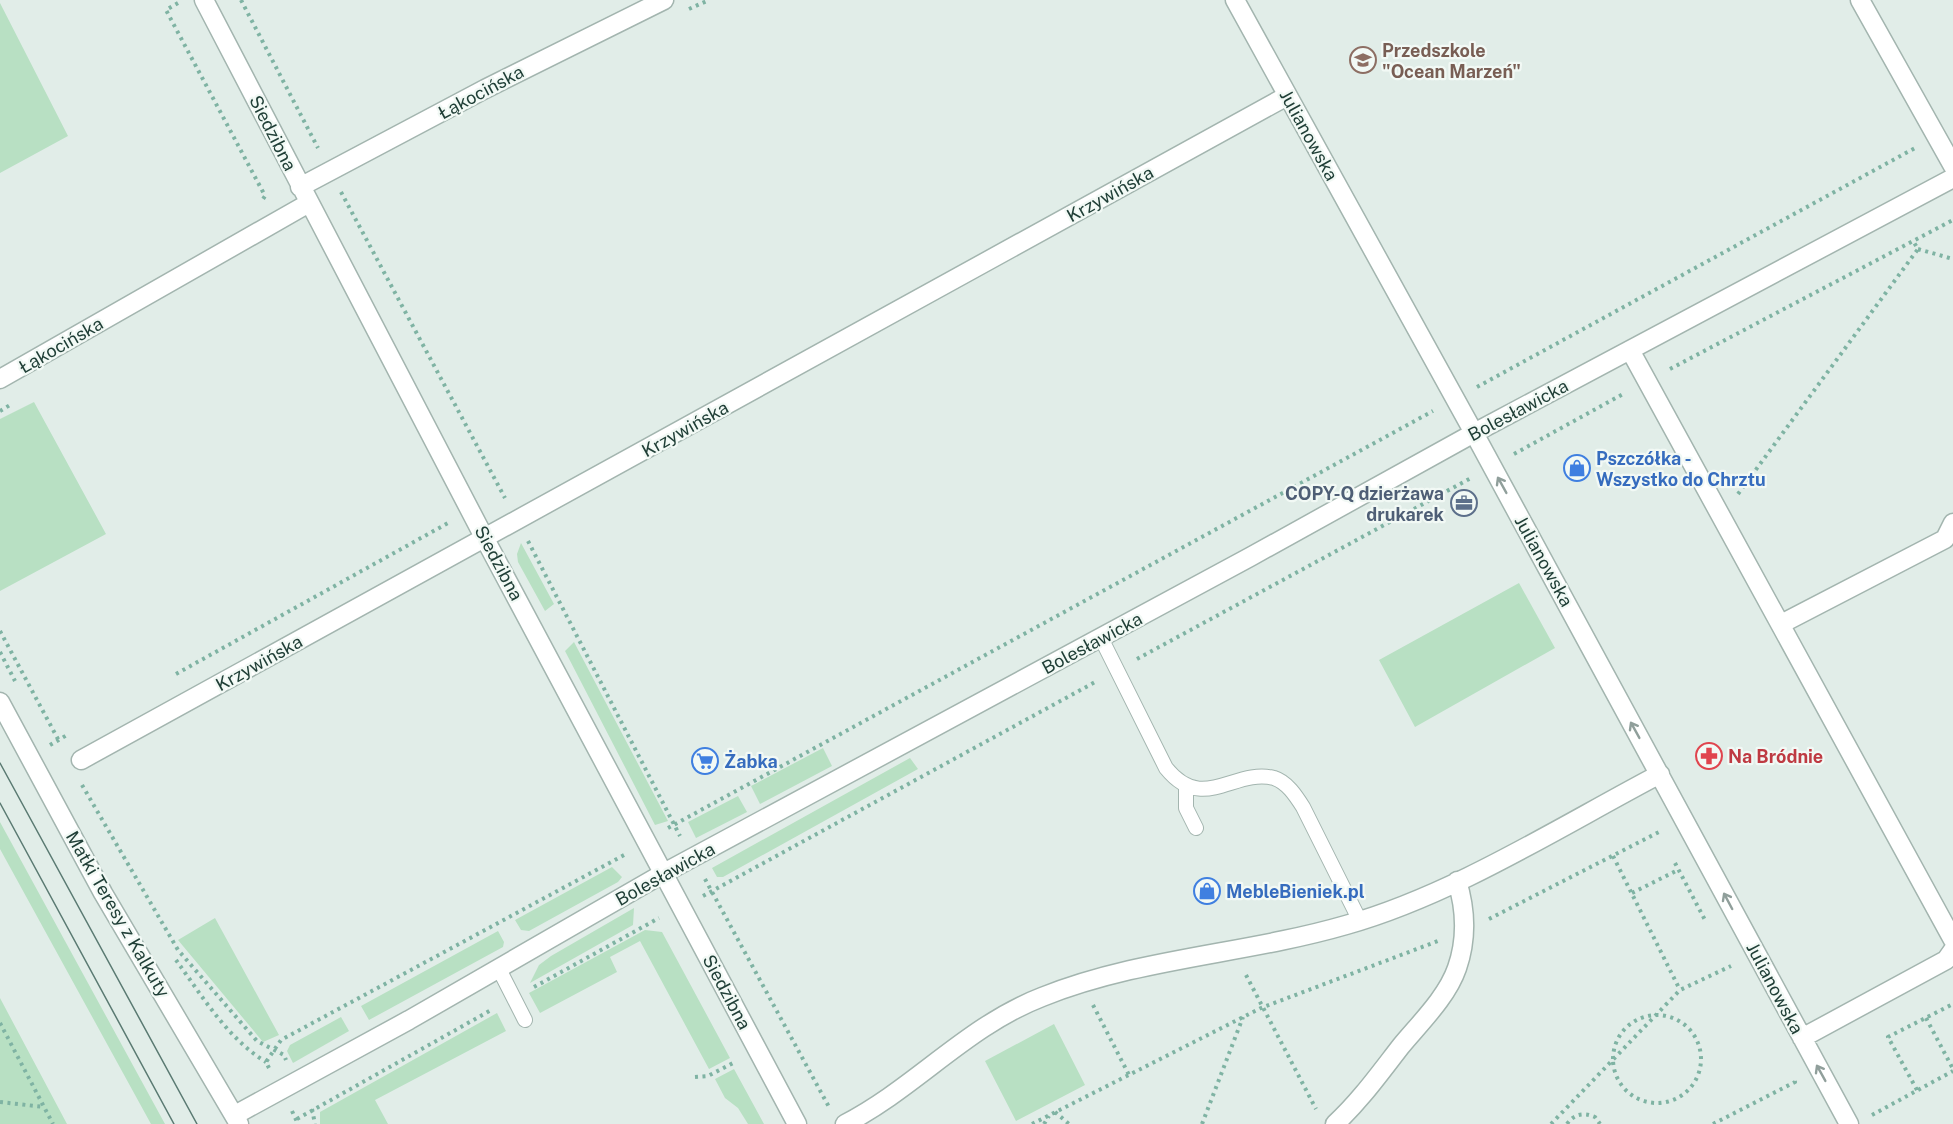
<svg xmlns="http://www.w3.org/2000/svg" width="1953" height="1124" viewBox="0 0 1953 1124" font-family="'Public Sans',sans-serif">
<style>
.green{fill:#b8e0c3}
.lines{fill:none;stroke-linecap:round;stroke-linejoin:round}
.service-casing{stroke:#a3b5af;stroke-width:16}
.minor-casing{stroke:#a3b5af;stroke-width:21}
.tertiary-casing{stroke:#a3b5af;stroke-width:21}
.path{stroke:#7fb3a3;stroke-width:4;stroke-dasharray:3 4.5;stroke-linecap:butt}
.service{stroke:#fff;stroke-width:14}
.minor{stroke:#fff;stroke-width:18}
.tertiary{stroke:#fff;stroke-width:18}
.tram{stroke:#5a7a72;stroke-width:1.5}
.oneway{stroke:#909f9b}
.labels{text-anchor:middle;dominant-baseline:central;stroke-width:4.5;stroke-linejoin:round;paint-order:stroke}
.education-label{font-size:18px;font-weight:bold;fill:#785e54;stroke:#f2f9f5;text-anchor:start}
.street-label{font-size:18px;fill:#203f37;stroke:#f2f9f5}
.shop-label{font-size:18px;font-weight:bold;fill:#366cbe;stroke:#f2f9f5;text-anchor:start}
.service-label{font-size:18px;font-weight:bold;fill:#4e5e75;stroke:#f2f9f5;text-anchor:end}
.health-label{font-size:18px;font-weight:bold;fill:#be3a42;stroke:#f2f9f5;text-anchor:start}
</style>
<rect width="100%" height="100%" fill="#e1ede8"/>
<!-- green -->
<path class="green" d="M0 3 68 136 0 173Z
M34 402 106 534 0 591V419Z
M521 543 554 604 545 611 518 562 517 554Z
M1519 583 1555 648 1415 727 1379 660Z
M574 642 668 821 655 825 565 651Z
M823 748 832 766 760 804 751 786Z
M910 758 918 769 723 877H717L712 868Z
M738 796 747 812 696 838 688 822Z
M0 822 165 1124H151L0 849Z
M612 867 622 877 618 882 529 931 521 930 515 920Z
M634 908 633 925 530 983 539 965 551 956Z
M215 918 279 1035 263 1042 178 940Z
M645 930 662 932 730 1058 709 1069 640 941 610 957 617 972 540 1013 529 993Z
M498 931 504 942 503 947 369 1020 361 1006Z
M0 998 67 1124H0Z
M497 1013 506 1031 375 1100 388 1124H320V1112Z
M341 1017 349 1031 293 1063 287 1051 290 1045Z
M1054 1024 1085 1085 1016 1121 985 1061Z
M734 1069 764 1124H748L738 1108 725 1098 715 1079Z"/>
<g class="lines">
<defs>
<path id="service" d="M1101 638 1166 768C1203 814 1234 768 1274 778 1287 782 1296 796 1303 807L1360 921
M1186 786V808L1196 828
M499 969 525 1020"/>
<path id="minor" d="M204 0 485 539 797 1124
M1235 0 1474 433 1849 1124
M1860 0 1953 166
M300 187 485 89 664 0
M1630 350 1953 940
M0 379 309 203
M1781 624 1945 539 1953 523
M81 760 1287 96
M1802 1038 1946 960 1953 950
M235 1115 409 1020 664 873 1250 557 1474 433 1953 178
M845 1124C915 1088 967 1026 1042 997 1139 958 1246 954 1346 925 1453 895 1561 826 1660 774
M1335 1124C1360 1101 1380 1073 1401 1046 1420 1023 1447 997 1457 968 1467 939 1466 910 1457 881"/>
<path id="tertiary" d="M0 702 103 893 239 1124"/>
</defs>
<!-- service casing -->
<use href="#service" class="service-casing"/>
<!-- minor casing -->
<use href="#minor" class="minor-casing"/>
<!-- tertiary casing -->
<use href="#tertiary" class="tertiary-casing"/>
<!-- path -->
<path class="path" d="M241 0 318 148
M178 3 166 10 263 192 265 196 263 199
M689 9 709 0
M341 192 505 498
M1918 249 1953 259
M1670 369 1953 220
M1477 387 1915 148
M0 411 10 405
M1514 454 1623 394
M1738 494 1918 249 1913 241
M528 541 680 836
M0 631 59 741
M0 652 15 681
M1137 659 1471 478
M176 674 448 523
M50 745 67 735
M82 785 178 950 257 1041 284 1055 286 1060
M668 828 1433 411
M1613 856 1680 990
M1675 863 1705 920
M705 879 829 1107
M1632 893 1678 870
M703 896 1097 681
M1489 919 1659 832
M176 960C202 996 228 1039 266 1062
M1246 975 1316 1109
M534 987 659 918
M1093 1005 1129 1075
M1613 1059a44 44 0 1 1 88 0a44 44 0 1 1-88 0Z
M1926 1018 1953 1069
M0 1023 53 1124
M269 1068 266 1062 281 1040 626 854
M695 1077 708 1076 735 1062
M1917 1090 1888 1037 1953 1004
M0 1102 44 1107
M312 1109 315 1124
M292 1111 298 1124
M1055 1112 1069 1124
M1872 1115 1953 1071
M297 1119 493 1009
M1032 1124 1261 1008 1438 941
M1044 1124 1049 1116
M1202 1124 1243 1017
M1551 1124 1680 990 1731 966
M1567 1124C1574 1114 1583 1112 1595 1117L1600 1124
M1713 1124 1795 1082 1794 1079"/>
<!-- service -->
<use href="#service" class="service"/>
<!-- minor -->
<use href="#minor" class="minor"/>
<!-- tertiary -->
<use href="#tertiary" class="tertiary"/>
<!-- tram -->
<path class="tram" d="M0 763 197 1124
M0 803 174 1124"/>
</g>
<!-- one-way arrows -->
<defs><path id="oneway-shaft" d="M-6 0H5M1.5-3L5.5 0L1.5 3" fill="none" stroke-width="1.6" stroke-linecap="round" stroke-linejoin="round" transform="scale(1.5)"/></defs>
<g class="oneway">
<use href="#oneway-shaft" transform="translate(1502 485) rotate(-119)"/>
<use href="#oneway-shaft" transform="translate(1635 730) rotate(-119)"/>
<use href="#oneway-shaft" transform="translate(1728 901) rotate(-118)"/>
<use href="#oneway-shaft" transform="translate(1821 1073) rotate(-119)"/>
</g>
<!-- icons -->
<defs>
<symbol id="school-ring" viewBox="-11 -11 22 22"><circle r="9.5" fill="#f2f9f5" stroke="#8d6e63" stroke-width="1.5"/><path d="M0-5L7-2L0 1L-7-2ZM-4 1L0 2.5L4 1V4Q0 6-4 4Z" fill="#8d6e63"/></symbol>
<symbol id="shop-ring" viewBox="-11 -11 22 22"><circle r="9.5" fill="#f2f9f5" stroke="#3f7fe0" stroke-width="1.5"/><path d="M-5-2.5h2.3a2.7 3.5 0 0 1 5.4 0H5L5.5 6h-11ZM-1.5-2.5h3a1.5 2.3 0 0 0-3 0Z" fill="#3f7fe0"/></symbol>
<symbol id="office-ring" viewBox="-11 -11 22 22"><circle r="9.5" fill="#f2f9f5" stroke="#5c6f8a" stroke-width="1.5"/><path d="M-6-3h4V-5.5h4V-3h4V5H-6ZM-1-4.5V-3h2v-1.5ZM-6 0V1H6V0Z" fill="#5c6f8a"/></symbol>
<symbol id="pharmacy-ring" viewBox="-11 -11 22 22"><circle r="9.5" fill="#f2f9f5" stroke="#e0444e" stroke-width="1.5"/><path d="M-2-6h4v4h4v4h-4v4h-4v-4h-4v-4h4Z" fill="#e0444e"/></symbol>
<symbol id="supermarket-ring" viewBox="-11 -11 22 22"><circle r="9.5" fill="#f2f9f5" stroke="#3f7fe0" stroke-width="1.5"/><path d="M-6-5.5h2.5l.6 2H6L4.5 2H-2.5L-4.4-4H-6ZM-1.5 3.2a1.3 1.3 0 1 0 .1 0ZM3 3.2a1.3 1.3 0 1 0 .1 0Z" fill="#3f7fe0"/></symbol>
</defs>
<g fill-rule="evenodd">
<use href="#school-ring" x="1348" y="45" width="30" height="30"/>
<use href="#shop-ring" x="1562" y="453" width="30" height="30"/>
<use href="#office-ring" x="1449" y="488" width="30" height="30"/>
<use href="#pharmacy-ring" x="1694" y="741" width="30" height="30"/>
<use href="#supermarket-ring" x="690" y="746" width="30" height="30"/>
<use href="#shop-ring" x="1192" y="876" width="30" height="30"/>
</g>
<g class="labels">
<!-- education labels -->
<g class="education-label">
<text x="1382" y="50">Przedszkole<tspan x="1382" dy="21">"Ocean Marzeń"</tspan></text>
</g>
<!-- street labels -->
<g class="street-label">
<text transform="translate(481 92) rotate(-28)">Łąkocińska</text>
<text transform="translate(273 133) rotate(63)">Siedzibna</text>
<text transform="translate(1309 135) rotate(61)">Julianowska</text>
<text transform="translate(1110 194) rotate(-29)">Krzywińska</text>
<text transform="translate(61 345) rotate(-30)">Łąkocińska</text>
<text transform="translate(1518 410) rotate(-28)">Bolesławicka</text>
<text transform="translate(685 429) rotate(-29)">Krzywińska</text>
<text transform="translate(1544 561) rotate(61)">Julianowska</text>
<text transform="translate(499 563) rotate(62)">Siedzibna</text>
<text transform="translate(1092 643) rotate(-28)">Bolesławicka</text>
<text transform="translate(259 663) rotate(-29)">Krzywińska</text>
<text transform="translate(665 874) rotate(-29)">Bolesławicka</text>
<text transform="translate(118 914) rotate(60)">Matki Teresy z Kalkuty</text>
<text transform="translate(1775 988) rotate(62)">Julianowska</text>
<text transform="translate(727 992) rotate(62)">Siedzibna</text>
</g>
<!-- shop labels -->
<g class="shop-label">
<text x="1596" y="458">Pszczółka -<tspan x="1596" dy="21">Wszystko do Chrztu</tspan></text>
<text x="724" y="761">Żabka</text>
<text x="1226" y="891">MebleBieniek.pl</text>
</g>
<!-- service labels -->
<g class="service-label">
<text x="1444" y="493">COPY-Q dzierżawa<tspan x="1444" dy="21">drukarek</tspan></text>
</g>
<!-- health labels -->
<g class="health-label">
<text x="1728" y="756">Na Bródnie</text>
</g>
</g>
</svg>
